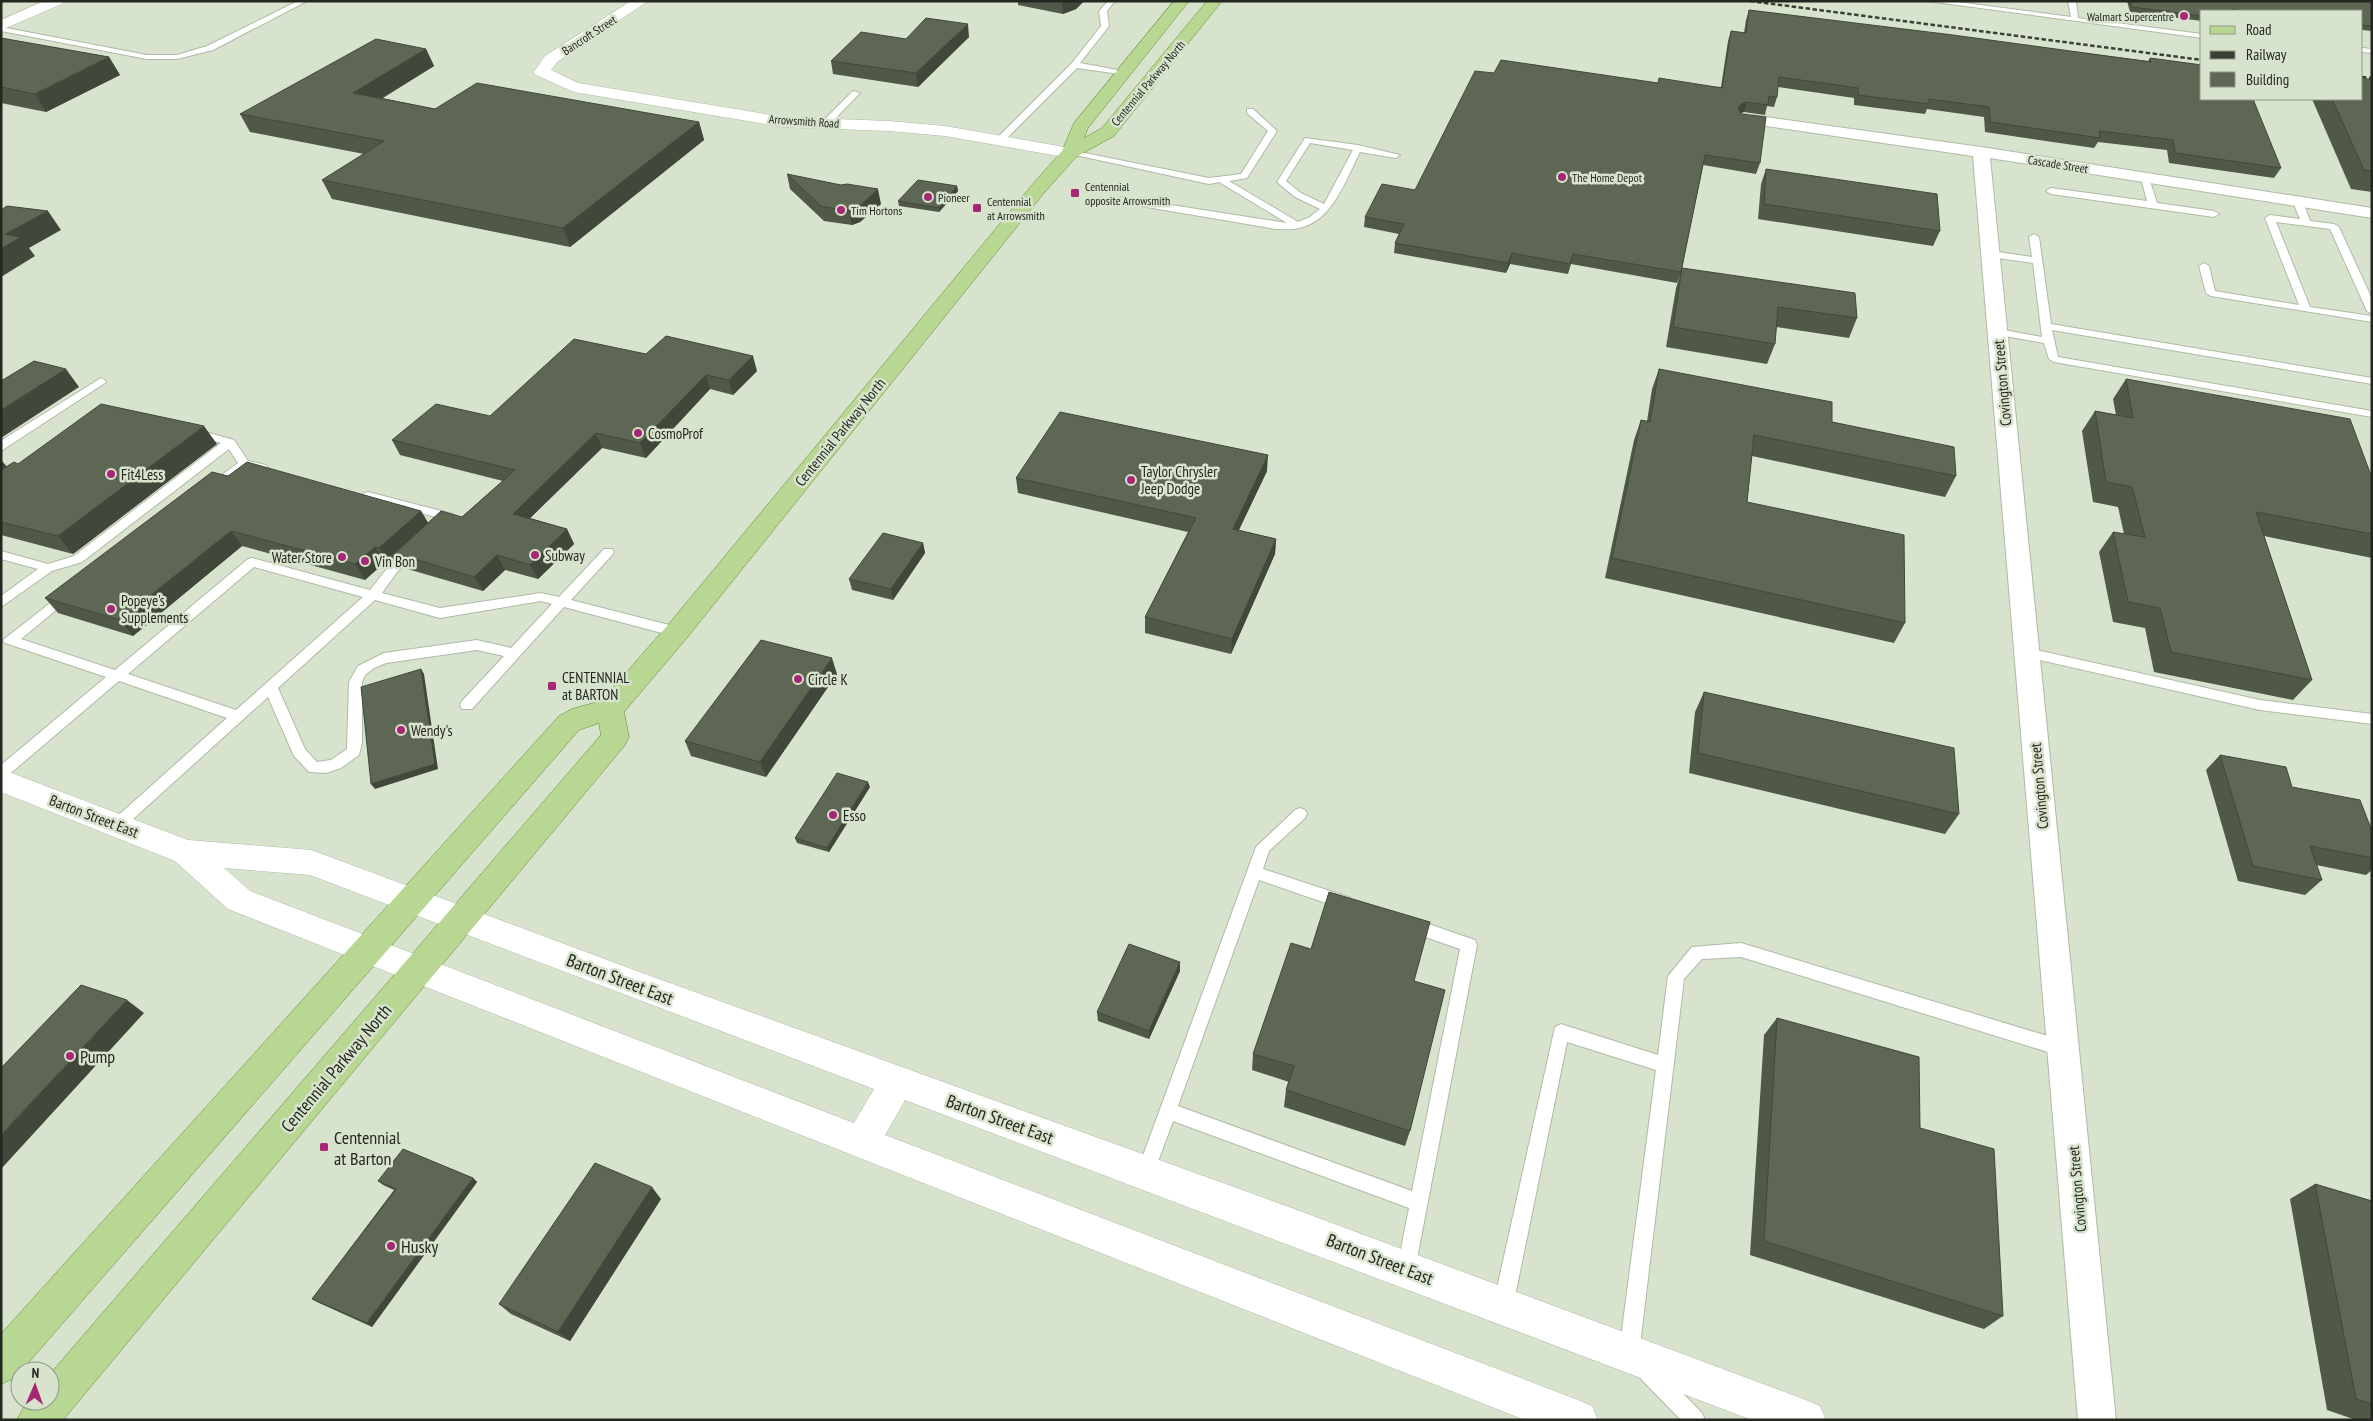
<svg xmlns="http://www.w3.org/2000/svg" width="2373" height="1421" viewBox="0 0 2373 1421" font-family="'PT Sans Narrow',sans-serif">
<style>
.lines{fill:none;stroke-linecap:round;stroke-linejoin:round}
.service-casing{stroke:#afbaa5;stroke-width:2}
.minor-casing{stroke:#afbaa5;stroke-width:2}
.tertiary-casing{stroke:#afbaa5;stroke-width:1}
.secondary-casing{stroke:#afbaa5;stroke-width:1}
.primary-casing{stroke:#64883a;stroke-width:1}
.service{fill:#fff;fill-rule:evenodd}
.minor{fill:#fff;fill-rule:evenodd}
.tertiary{fill:#fff;fill-rule:evenodd}
.secondary{fill:#fff;fill-rule:evenodd}
.primary{fill:#b7d792;fill-rule:evenodd}
.rail{stroke:#3b4036;stroke-width:2.5;stroke-dasharray:4.5 2.5;stroke-linecap:butt}
.wall{fill:#505948}
.shaded-wall{fill:#41483b}
.building{fill:#5d6754;stroke:#41483b}
.poi-dot{fill:#a72776;stroke:#d7e3cd;stroke-width:2}
.labels{text-anchor:middle;dominant-baseline:central;stroke-width:5;stroke-linejoin:round;paint-order:stroke}
.far-poi-label{font-size:12px;fill:#23271f;stroke:#d7e3cd;text-anchor:start}
.far-street-label{font-size:12px;fill:#23271f;stroke:#d7e3cd}
.street-label{font-size:15px;fill:#23271f;stroke:#d7e3cd}
.poi-label{font-size:15px;fill:#23271f;stroke:#d7e3cd;text-anchor:start}
.near-street-label{font-size:18px;fill:#23271f;stroke:#d7e3cd}
.near-poi-label{font-size:18px;fill:#23271f;stroke:#d7e3cd;text-anchor:start}
</style>
<rect width="100%" height="100%" fill="#d7e3cd"/>
<g class="lines">
<defs>
<path id="service" d="M298 1H307L213 50 177 59H147L1 31V27L147 55H177L207 46Z
M1108 1H1115L1107 11 1109 26 1080 63 1123 71H1126V75L1077 68 1003 142H997V138L1072 63 1101 26 1099 11Z
M1928 1H1950L2071 17 2068 1H2076L2078 18 2202 34V38Z
M2362 48 2372 49V53L2362 52Z
M853 91 860 93 828 126H822V122Z
M1247 109H1253L1277 131 1247 178 1229 181 1298 222 1310 217 1320 209 1295 197 1277 182 1305 138 1358 145 1400 155 1396 158 1360 152C1346 179 1333 221 1299 228 1292 230 1283 229 1276 229L1117 202 1115 200 1120 197 1287 223 1219 182 1209 184 1066 153 1070 150 1209 178 1241 174 1268 131 1247 113ZM1310 143 1353 150 1324 204 1301 193 1286 181Z
M2145 175 2149 178 2157 203 2214 211 2219 214 2214 217 2051 194 2046 191 2051 188 2147 201 2141 178Z
M2298 199 2303 202 2310 221 2334 224 2339 227 2372 299V314L2367 311 2330 229 2276 222 2310 307 2372 316V322L2211 296 2206 293 2199 266 2204 263 2209 266 2215 291 2299 305 2265 218 2270 215 2300 219 2293 202Z
M2034 234 2039 237 2051 324 2372 378V384L2052 330 2058 357 2372 411V417L2054 362 2049 359 2044 343 1994 334 1993 332 1998 329 2042 337 2033 263 1991 257 1986 254 1991 251 2032 257 2029 237Z
M101 378 106 381 105 383 1 451V441L5 438Z
M195 429 234 440 248 461 266 465 268 468 262 472 246 468 216 491H208L206 488 208 485 238 463 229 449 82 562 52 571 1 607V596L38 569 1 559V551L48 564 74 556 221 443 191 434 189 432Z
M368 492 453 514 455 517 447 525H439L437 522 440 518 364 499 362 496 364 493Z
M413 546 417 547 419 550 417 553 397 572 382 593 440 608 541 593 559 597 604 549H612L614 552 612 555 571 600 677 627 684 632 677 637 564 607 472 709H462L460 705 462 701 504 656 477 650 386 663 374 668 365 675 362 682V743L359 755 341 768 326 773 309 772 294 756 268 697 122 829 117 831 112 829 110 825 112 821 227 718 119 681 6 777 1 779V765L106 677 5 643 3 640 63 593 67 592 73 596 21 639 115 670 248 559 252 558 370 590 389 566 409 547ZM254 567 363 597 236 710 128 674ZM375 600 440 618 541 601 552 604 511 648 477 640 384 653 358 666 349 682 347 749 331 760 317 762 305 749 278 688Z
M2027 648 2260 700 2372 714V724L2260 710 2022 656 2020 653 2022 650Z
M1300 808 1305 810 1307 814 1305 818 1269 851 1263 869 1351 898 1354 903 1351 908 1346 910 1259 880 1178 1106 1412 1191 1460 949 1405 930 1403 925 1405 920 1411 918 1475 940 1477 945 1415 1269 1413 1276 1406 1278 1399 1276 1397 1269 1409 1208 1173 1121 1152 1178 1146 1181 1140 1178 1137 1172 1256 847 1295 810Z
M1741 943 2064 1041 2070 1044 2072 1049 2070 1054 2064 1057 1741 957 1702 959 1684 979 1639 1353 1636 1360 1629 1363 1622 1360 1619 1353 1656 1070 1567 1042 1513 1306 1510 1313 1503 1316 1496 1313 1493 1306 1555 1027 1561 1024 1658 1055 1668 976 1692 947Z
M1648 1362 1655 1365 1702 1413 1705 1420H1681L1641 1379 1638 1372 1641 1365Z"/>
<path id="minor" d="M1744 114 1981 147 2372 208V218L1990 158 2116 1420H2078L1973 156 1738 122 1736 119 1738 116Z"/>
<path id="tertiary" d="M44 1H64L62 4 1 30V20Z
M631 1H648L557 62 551 70 578 83 783 117 889 121 945 126 1070 148 1076 149 1079 153 1076 157 1070 158 945 136 889 131 783 127 574 92 536 75 534 72 545 56Z"/>
<path id="secondary" d="M1 769 188 840 311 850 322 854 645 974 1289 1207 1806 1400 1820 1406 1826 1420H1752L905 1100 885 1135 1578 1400 1592 1406 1598 1420H1525L228 909 175 861 1 792ZM224 868 310 875 874 1089 854 1123 250 891Z"/>
<path id="primary" d="M1174 1H1189L1088 128 1084 138 1102 128 1207 1H1222L1114 136 1076 157 1044 193 686 639 624 712 629 737 625 745 63 1420H17L27 1401H50V1374L601 735 599 723 579 730 15 1378 1 1384V1334L559 716 572 709 601 701 668 625 1032 185 1062 151 1074 123Z"/>
</defs>
<!-- service casing -->
<use href="#service" class="service-casing"/>
<!-- minor casing -->
<use href="#minor" class="minor-casing"/>
<!-- tertiary casing -->
<use href="#tertiary" class="tertiary-casing"/>
<!-- secondary casing -->
<use href="#secondary" class="secondary-casing"/>
<!-- primary casing -->
<use href="#primary" class="primary-casing"/>
<!-- service -->
<use href="#service" class="service"/>
<!-- minor -->
<use href="#minor" class="minor"/>
<!-- tertiary -->
<use href="#tertiary" class="tertiary"/>
<!-- secondary -->
<use href="#secondary" class="secondary"/>
<!-- primary -->
<use href="#primary" class="primary"/>
<!-- rail -->
<path class="rail" d="M1750 1 2202 60
M2362 77 2372 78"/>
</g>
<!-- wall -->
<path class="wall" d="M1018 1H1084L1076 9 1063 14 1018 5Z
M2127 1H2372V31L2362 30V11H2202V21L2130 12Z
M1749 10 2148 61 2150 58 2281 168 2274 178 2169 163 2167 150 2098 142 2094 148 1985 132 1984 117 1927 109 1925 114 1854 105V98L1778 87 1777 97 1774 107 1767 106 1765 115 1744 112 1741 113 1760 163 1756 174 1703 165 1681 272 1677 283 1571 264 1568 274 1510 264 1506 273 1394 253 1395 243 1399 234 1364 227 1365 217 1415 190 1494 73 1658 83 1721 87 1728 41 1731 31 1744 33 1746 20Z
M969 37 918 87 833 74 831 61 906 39Z
M1 38 109 57 120 75 46 112 1 103Z
M426 49 434 66 382 98 435 109 699 122 704 140 570 247 332 199 322 180 364 154 250 132 240 114Z
M2372 80V192L2351 189 2312 99H2362Z
M1766 169 1940 231 1933 246 1758 219 1761 184Z
M787 174 881 204 860 222 852 225 824 221 790 189Z
M957 186 958 191 939 212 899 206 898 201Z
M1682 268 1857 318 1849 338 1776 327 1775 344 1767 364 1666 347 1676 288Z
M646 354 757 371 733 395 710 389 646 458 602 448 530 518 567 529 574 544 538 579 505 570 483 591 404 568 397 556 389 564 385 562 365 580 242 546 133 636 58 613 45 598 228 476 421 511 428 523 462 517 503 481 400 455 392 440 490 416Z
M1659 369 1832 422 1956 476 1945 497 1752 456 1747 502 1905 623 1894 643 1605 578 1634 440 1641 420 1647 421 1652 389Z
M2126 379 2372 478V558L2264 536 2312 680 2293 700 2154 672 2145 628 2113 622 2099 552 2113 532 2124 534 2118 507 2093 502 2082 431 2095 411 2116 415 2113 399Z
M217 444 73 554 1 535V460L7 467 18 464Z
M1267 471 1239 530 1276 539 1275 554 1231 654 1145 633V617L1188 532 1018 493 1016 478Z
M923 543 925 553 893 600 852 590 849 579Z
M837 674 766 777 691 756 685 741Z
M1704 692 1959 814 1945 834 1689 773 1695 712Z
M2220 755 2292 787 2372 831V870L2366 875 2316 865 2322 880 2305 895 2238 881 2206 770Z
M870 787 829 852 797 843 795 838Z
M1180 971 1149 1039 1098 1021 1097 1012Z
M1415 981 1410 1131 1405 1146 1284 1107 1286 1090 1289 1082 1252 1070 1253 1054Z
M1777 1018 2003 1316 1984 1329 1750 1255 1764 1035Z
M473 1178 477 1182 372 1327 317 1302 312 1299 394 1190 383 1185 378 1181Z
M2315 1184 2372 1201V1420H2356L2327 1410 2290 1199Z
M661 1199 570 1341 511 1314 499 1304Z"/>
<!-- shaded-wall -->
<path class="shaded-wall" d="M1062 1H1084L1076 9 1063 14Z
M968 24 969 37 918 87 916 73Z
M426 49 434 66 362 111 353 93Z
M109 57 120 75 46 112 35 94Z
M1747 102 1744 112 1737 114 1738 108 1741 104Z
M699 122 704 140 570 247 563 228Z
M957 186 958 191 939 212V208Z
M878 189 881 204 860 222 852 225 849 211Z
M48 211 61 230 29 248 35 256 1 277V249L5 234Z
M1512 253 1510 264 1506 273 1508 263Z
M753 356 757 371 733 395 729 380Z
M66 369 79 387 1 438V410Z
M706 375 710 389 646 458 640 443Z
M204 426 217 444 73 554 58 536Z
M596 433 602 448 520 528 513 514Z
M1268 455 1267 471 1232 544 1233 529Z
M1 460 15 476 1 486Z
M421 511 430 526 395 553 397 556 389 564 379 548Z
M567 529 574 544 538 579 530 565Z
M231 531 242 546 133 636 120 620Z
M1276 539 1275 554 1231 654 1232 639Z
M923 543 925 553 893 600 891 589Z
M375 547 385 562 365 580 355 564Z
M497 555 505 570 483 591 474 577Z
M832 658 837 674 766 777 760 762Z
M421 669 424 674 438 769 375 789 371 784Z
M868 782 870 787 829 852 827 848Z
M1180 962V971L1149 1039V1031Z
M127 1000 144 1013 1 1169V1135Z
M473 1178 477 1182 372 1327 367 1323Z
M652 1187 661 1199 570 1341 558 1332Z"/>
<!-- building -->
<path class="building" d="M2130 1H2372V26L2362 25V11H2251L2232 9 2233 11H2202V16L2132 7Z
M1749 10 1953 35 2151 62 2150 58 2202 65V99H2253L2281 168 2175 153 2173 140 2099 131 2100 138 1990 122 1989 107 1929 99V104L1858 95V88L1779 77 1777 97 1769 96 1768 105 1747 102 1741 104 1738 108 1741 114 1766 117 1760 163 1705 155 1681 272 1573 254 1570 264 1512 253 1508 263 1395 243 1404 224 1365 217 1382 184 1415 190 1475 71 1494 73 1501 60 1658 83 1659 78 1722 88 1731 31 1746 33Z
M926 18 968 24 916 73 831 61 861 32 906 39Z
M1 38 109 57 35 94 1 87Z
M376 39 426 49 353 93 435 109 477 83 699 122 563 228 322 180 384 141 240 114Z
M2362 78 2372 80V171L2364 170 2332 99H2362Z
M1766 169 1937 194 1940 231 1764 204Z
M787 174 841 185 847 184 878 189 858 208 849 211 821 206Z
M918 180 957 186 939 208 898 201Z
M7 206 48 211 5 234 21 237 1 249V210Z
M1682 268 1855 293 1857 318 1778 307 1775 344 1673 327Z
M666 336 753 356 729 380 706 375 640 443 596 433 513 514 567 529 530 565 497 555 474 577 395 553 441 511 462 517 515 470 392 440 436 404 490 416 574 339 646 354Z
M34 361 66 369 1 410V381Z
M1659 369 1832 402V422L1954 447 1956 476 1754 435 1747 502 1904 535 1905 623 1612 558 1641 420 1650 422Z
M2126 379 2350 419 2372 478V534L2256 512 2312 680 2171 652 2160 608 2128 602 2113 532 2145 537 2132 487 2106 482 2095 411 2133 418Z
M101 404 204 426 58 536 1 522V470L14 462 18 464Z
M1060 412 1268 455 1233 529 1276 539 1232 639 1145 617 1196 518 1016 478Z
M247 462 421 511 379 548 375 547 355 564 231 531 120 620 45 598 212 472 228 476Z
M883 533 923 543 891 589 849 579Z
M761 640 832 658 760 762 685 741Z
M421 669 435 764 371 784 361 687Z
M1704 692 1954 748 1959 814 1698 753Z
M2220 755 2286 767 2292 787 2360 800 2372 831V858L2310 846 2322 880 2253 866Z
M837 773 868 782 827 848 795 838Z
M1329 892 1430 922 1414 981 1445 990 1410 1131 1286 1090 1294 1066 1253 1054 1291 943 1311 949Z
M1129 944 1180 962 1149 1031 1097 1012Z
M81 985 127 1000 1 1135V1068Z
M1777 1018 1919 1057 1920 1128 1994 1149 2003 1316 1764 1241Z
M403 1149 473 1178 367 1323 312 1299 396 1189 378 1181Z
M595 1163 652 1187 558 1332 499 1304Z
M2315 1184 2372 1201V1404L2356 1399Z"/>
<!-- markers -->
<g class="poi-dot">
<circle cx="2184" cy="16" r="5"/>
<circle cx="1562" cy="177" r="5"/>
<rect x="1070" y="188" width="10" height="10" rx="2.5"/>
<circle cx="928" cy="197" r="5"/>
<rect x="972" y="203" width="10" height="10" rx="2.5"/>
<circle cx="841" cy="210" r="5"/>
<circle cx="638" cy="433" r="5"/>
<circle cx="111" cy="474" r="5"/>
<circle cx="1131" cy="480" r="5"/>
<circle cx="535" cy="555" r="5"/>
<circle cx="342" cy="557" r="5"/>
<circle cx="365" cy="561" r="5"/>
<circle cx="111" cy="609" r="5"/>
<circle cx="798" cy="679" r="5"/>
<rect x="547" y="681" width="10" height="10" rx="2.5"/>
<circle cx="401" cy="730" r="5"/>
<circle cx="833" cy="815" r="5"/>
<circle cx="70" cy="1056" r="5"/>
<rect x="319" y="1142" width="10" height="10" rx="2.5"/>
<circle cx="391" cy="1246" r="5"/>
</g>
<g class="labels">
<!-- far-poi labels -->
<g class="far-poi-label">
<text x="2174" y="16" text-anchor="end">Walmart Supercentre</text>
<text x="1572" y="177">The Home Depot</text>
<text x="1085" y="186">Centennial<tspan x="1085" dy="14">opposite Arrowsmith</tspan></text>
<text x="938" y="197">Pioneer</text>
<text x="987" y="201">Centennial<tspan x="987" dy="14">at Arrowsmith</tspan></text>
<text x="851" y="210">Tim Hortons</text>
</g>
<!-- far-street labels -->
<g class="far-street-label">
<text transform="translate(589 35) rotate(-33)">Bancroft Street</text>
<text transform="translate(1148 83) rotate(-50)">Centennial Parkway North</text>
<text transform="translate(804 121) rotate(4)">Arrowsmith Road</text>
<text transform="translate(2058 164) rotate(9)">Cascade Street</text>
</g>
<!-- street labels -->
<g class="street-label">
<text transform="translate(2002 383) rotate(-95)">Covington Street</text>
<text transform="translate(840 432) rotate(-51)">Centennial Parkway North</text>
<text transform="translate(2039 786) rotate(-95)">Covington Street</text>
<text transform="translate(94 816) rotate(21)">Barton Street East</text>
<text transform="translate(2077 1189) rotate(-95)">Covington Street</text>
</g>
<!-- poi labels -->
<g class="poi-label">
<text x="648" y="433">CosmoProf</text>
<text x="1141" y="471">Taylor Chrysler<tspan x="1141" dy="17">Jeep Dodge</tspan></text>
<text x="121" y="474">Fit4Less</text>
<text x="545" y="555">Subway</text>
<text x="332" y="557" text-anchor="end">Water Store</text>
<text x="375" y="561">Vin Bon</text>
<text x="121" y="600">Popeye's<tspan x="121" dy="17">Supplements</tspan></text>
<text x="562" y="677">CENTENNIAL<tspan x="562" dy="17">at BARTON</tspan></text>
<text x="808" y="679">Circle K</text>
<text x="411" y="730">Wendy's</text>
<text x="843" y="815">Esso</text>
</g>
<!-- near-street labels -->
<g class="near-street-label">
<text transform="translate(620 979) rotate(21)">Barton Street East</text>
<text transform="translate(336 1068) rotate(-50)">Centennial Parkway North</text>
<text transform="translate(1000 1119) rotate(20)">Barton Street East</text>
<text transform="translate(1380 1259) rotate(21)">Barton Street East</text>
</g>
<!-- near-poi labels -->
<g class="near-poi-label">
<text x="80" y="1056">Pump</text>
<text x="334" y="1137">Centennial<tspan x="334" dy="21">at Barton</tspan></text>
<text x="401" y="1246">Husky</text>
</g>
</g>
<!-- border -->
<rect width="2373" height="1421" fill="none" stroke="#23271f" stroke-width="5"/>
<!-- legend -->
<rect x="2200" y="10" width="162" height="90" fill="#d7e3cd" stroke="#8f9887"/>
<rect x="2210" y="26" width="25" height="8" fill="#b7d792" stroke="#8f9887"/>
<text x="2246" y="35" font-size="15" fill="#23271f">Road</text>
<rect x="2210" y="51" width="25" height="8" fill="#3b4036" stroke="#8f9887"/>
<text x="2246" y="60" font-size="15" fill="#23271f">Railway</text>
<rect x="2210" y="72" width="25" height="15" fill="#5d6754" stroke="#8f9887"/>
<text x="2246" y="85" font-size="15" fill="#23271f">Building</text>
<!-- north arrow -->
<g transform="translate(35 1386) rotate(2)"><circle r="24" fill="#d7e3cd" stroke="#8f9887"/>
<path d="M0-4L9 19L0 12L-9 19Z" fill="#a72776"/>
<text y="-8" font-size="14" font-weight="bold" text-anchor="middle" fill="#23271f">N</text>
</g>
</svg>
